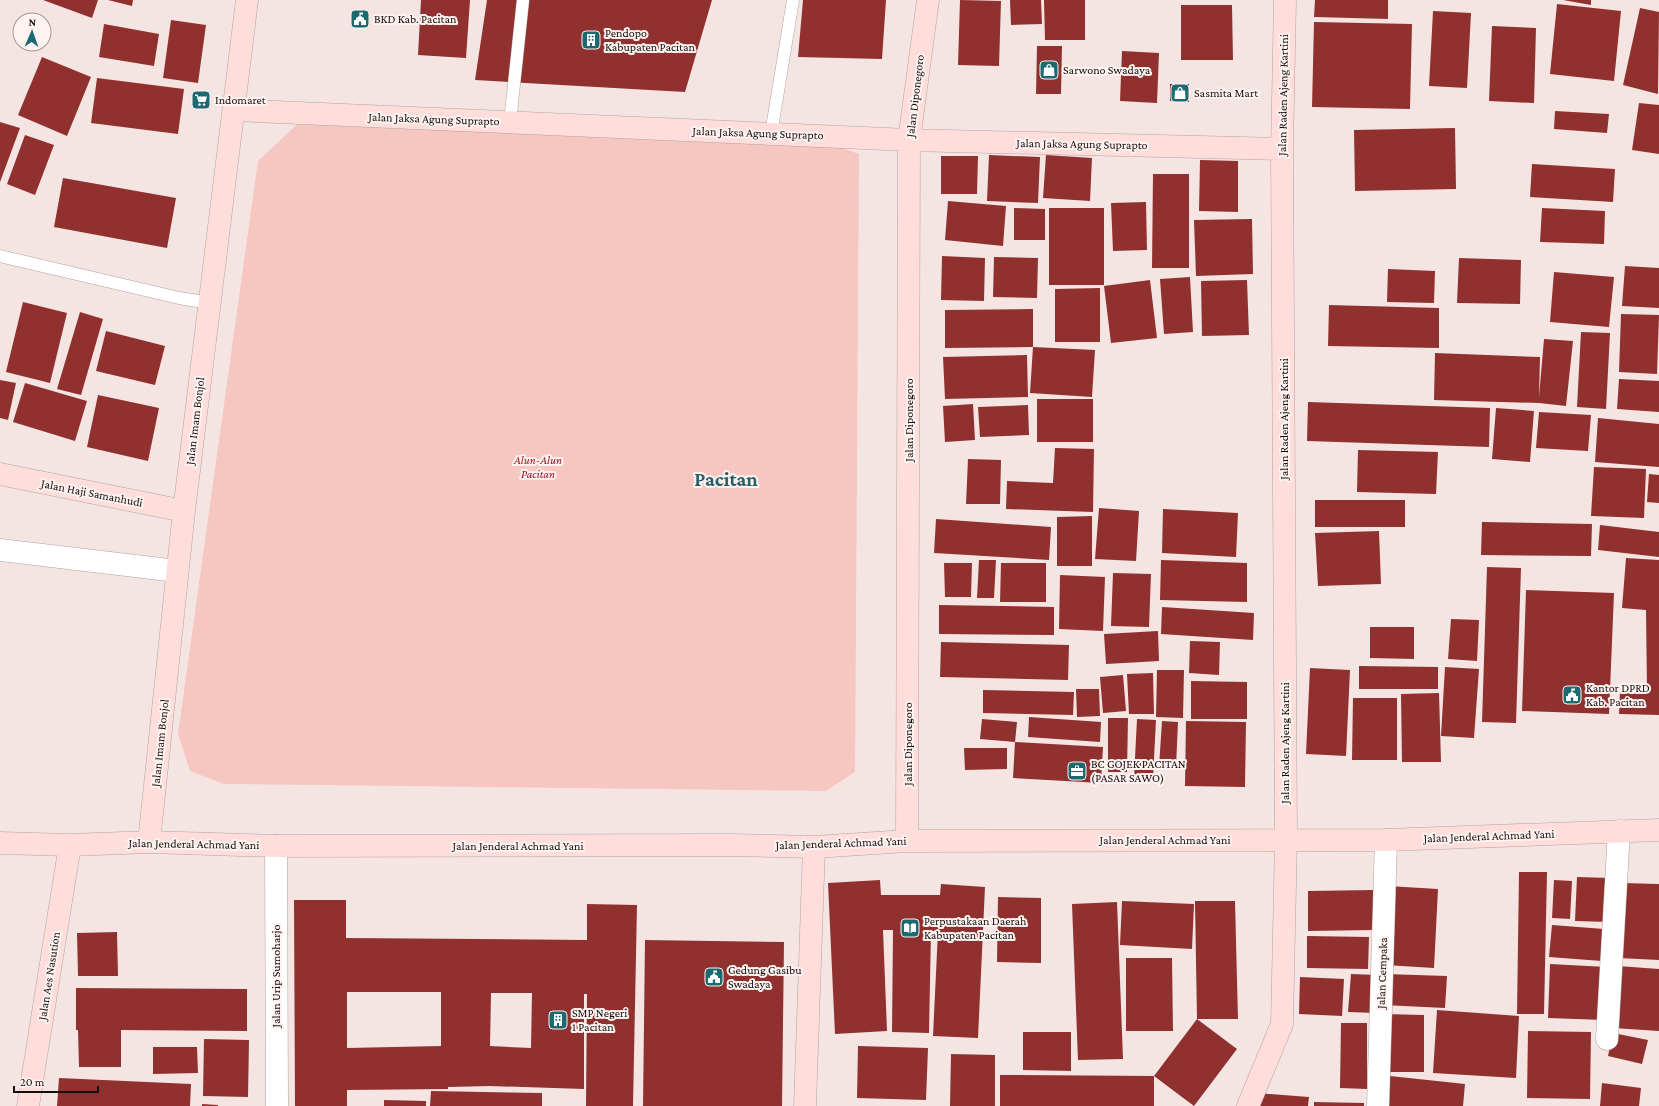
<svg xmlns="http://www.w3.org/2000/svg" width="1659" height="1106" viewBox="0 0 1659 1106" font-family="'Crimson Pro',serif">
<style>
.green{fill:#f6c6c0}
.building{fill:#91312f;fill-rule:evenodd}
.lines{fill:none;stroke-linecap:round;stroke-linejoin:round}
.lane-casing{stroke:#b1a3a1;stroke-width:13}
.street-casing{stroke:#b1a3a1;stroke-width:23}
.secondary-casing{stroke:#b1a3a1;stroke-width:23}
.lane{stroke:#fff;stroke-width:12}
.street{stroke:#fff;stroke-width:22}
.secondary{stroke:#feddda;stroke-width:22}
.labels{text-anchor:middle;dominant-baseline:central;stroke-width:4;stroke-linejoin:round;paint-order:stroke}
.poi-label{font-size:12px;fill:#130e0d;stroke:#fff3f1;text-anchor:start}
.street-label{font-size:12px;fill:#130e0d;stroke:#fff3f1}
.park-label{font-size:12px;font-style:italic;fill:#8e0d17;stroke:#fff3f1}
.town-label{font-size:20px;font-weight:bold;fill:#276167;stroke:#fff3f1}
</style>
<rect width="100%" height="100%" fill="#f4e5e3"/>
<!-- green -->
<path class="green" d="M306 116 817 139 859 154 855 772 826 791 224 784 190 771 178 734 258 161Z"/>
<!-- building -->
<path class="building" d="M43 0H98L92 18Z
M108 0H133L132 6Z
M421 0H470L466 58 418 55Z
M487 0H712L685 92 475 80Z
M803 0H886L882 59 798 57Z
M960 0 1001 1 999 66 958 65Z
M1010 0H1041L1042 24 1011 25Z
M1044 0H1085V40H1045Z
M1315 0H1388V19L1314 17Z
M1563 0H1591V5Z
M1557 4 1621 11 1614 81 1550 74Z
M1181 5H1232L1233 60H1181Z
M1640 8 1659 12 1658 94 1623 85Z
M1433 11 1471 13 1467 88 1429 86Z
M171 20 206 25 198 83 163 78Z
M1314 22 1412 24 1410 109 1312 107Z
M104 24 159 34 154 66 99 57Z
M1492 26 1536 28 1534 103 1489 101Z
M1037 46H1062L1061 94H1036Z
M1122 51 1159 53 1157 103 1120 101Z
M42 57 91 77 67 136 18 115Z
M97 78 184 89 178 134 91 123Z
M1170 84H1189V102L1170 101Z
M1639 103 1659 105V154L1632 150Z
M1555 111 1609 114 1607 133 1554 129Z
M0 122 20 128 0 182Z
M1455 128 1456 189 1355 191 1354 130Z
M25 135 54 145 35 195 7 184Z
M989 155 1040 157 1038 203 987 201Z
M1046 155 1092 158 1090 201 1043 198Z
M941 156H978L977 194H941Z
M1200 160 1238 161V212L1199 211Z
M1532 164 1615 169 1613 202 1530 197Z
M1153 174H1189V268H1152Z
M63 178 176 198 167 248 54 227Z
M948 201 1006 206 1003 246 945 240Z
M1146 202 1147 250 1113 251 1111 203Z
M1014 208 1045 209V240H1014Z
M1049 208H1104V285H1049Z
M1542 208 1605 211 1604 244 1540 242Z
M1252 219 1253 274 1196 276 1194 220Z
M942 256 985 258 984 301 941 300Z
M994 257 1038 258 1037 298 993 297Z
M1459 258 1521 260 1520 304 1457 303Z
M1625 266 1659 268V308L1622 306Z
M1388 269 1435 271 1434 303 1387 302Z
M1554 272 1614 277 1609 327 1550 322Z
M1190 277 1193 332 1164 334 1160 279Z
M1150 280 1157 338 1111 343 1104 286Z
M1247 280 1249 335 1202 336 1201 281Z
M1100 288V342H1055V289Z
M23 302 67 313 50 383 6 372Z
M1329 305 1439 308V348L1328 346Z
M1033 309V347L945 348V310Z
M80 312 103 319 81 395 57 389Z
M1621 314 1659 315 1657 374 1619 372Z
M106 331 165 346 155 385 96 371Z
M1581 332 1610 333 1606 409 1577 407Z
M1544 339 1573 341 1566 406 1539 403 1434 400 1435 353 1540 357 1539 397Z
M1033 347 1095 350 1092 397 1030 393Z
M1027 355 1028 397 945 399 943 357Z
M1619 379 1659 381V412L1617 409Z
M0 380 16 383 8 420 0 418Z
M25 383 87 401 75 441 13 422Z
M98 395 159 408 148 461 87 447Z
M1037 399H1093V442H1037Z
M1308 402 1490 408 1489 447 1307 441Z
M973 404 975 440 945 442 943 406Z
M1028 405 1029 435 980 437 978 407Z
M1496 408 1534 411 1530 462 1492 459Z
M1539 412 1591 415 1588 451 1536 448Z
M1598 418 1659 424V467L1595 462Z
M1055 448 1094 449 1093 512 1006 509 1007 481 1053 483Z
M1358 450 1438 452 1436 494 1357 492Z
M968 459 1001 460 1000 504H966Z
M1594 467 1646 469 1644 518 1591 516Z
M1649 474 1659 475V503L1647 502Z
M1315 500H1405V527H1315Z
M1099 508 1139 511 1136 561 1095 559Z
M1163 509 1238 513 1236 557 1162 553Z
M1092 516V566H1057V517Z
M936 519 1051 527 1049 560 934 553Z
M1482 522 1592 524 1591 556 1481 555Z
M1600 525 1659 532V557L1598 550Z
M1379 531 1381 584 1318 586 1315 533Z
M1626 558 1659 560V715L1619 714 1620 691 1647 692 1646 610 1622 608Z
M979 560H996L994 598H977Z
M1161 560 1247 563V602L1160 600Z
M944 563H972L971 597H945Z
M1001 563H1046V602H1000Z
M1487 567 1521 568 1516 723 1482 722Z
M1113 573 1151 574 1149 627 1111 626Z
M1060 575 1105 577 1103 631 1059 629Z
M1526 590 1614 593 1609 714 1522 711Z
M939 605 1054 607V635L939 634Z
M1162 607 1254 613 1253 640 1161 634Z
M1451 619 1479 620 1477 661 1448 659Z
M1370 627H1414V659L1370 658Z
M1158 631 1159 661 1106 664 1104 634Z
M1190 641 1220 642 1219 675 1189 673Z
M941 642 1069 645 1068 680 940 677Z
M1359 666 1438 667V689H1359Z
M1445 667 1479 669 1474 738 1441 736Z
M1310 668 1350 670 1346 756 1306 754Z
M1157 670H1184L1183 718 1156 717Z
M1153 673 1154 714H1129L1127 674Z
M1123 675 1126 711 1103 713 1100 677Z
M1191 681 1247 682V719H1191Z
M1076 689H1099L1100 716 1077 717Z
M983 690 1074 692 1073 715 983 713Z
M1439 693 1441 762H1402L1401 694Z
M1353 698H1397V760H1352Z
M1029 717 1101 722 1100 742 1028 737Z
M1108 718H1128L1127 772H1108Z
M982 719 1017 722 1015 742 980 739Z
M1137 719 1156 720 1153 778H1134Z
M1162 721 1178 722 1176 767H1159Z
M1186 721 1246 722 1245 787 1185 786Z
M1015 742 1103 747 1101 783 1013 778Z
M964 748H1007V769L965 770Z
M1519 872H1547L1544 1014H1517Z
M1577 877 1611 878 1609 922 1575 921Z
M880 880 881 895H940L941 884 985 887 978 1038 933 1036 938 931H931L929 1033 892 1032 893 930H883L887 1031 835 1034 828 883Z
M1554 880 1572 881 1570 919 1552 918Z
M1622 883 1659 884V960L1618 958Z
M1388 886 1438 889 1434 968 1385 965Z
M1373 890 1374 930 1308 931V891Z
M998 897 1041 898V963L997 962Z
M294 900H346V938L587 940V904L637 905 633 1106H586L587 994H584V1089L490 1086 448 1087V1089L347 1090V1106H295ZM347 992H441V1046L347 1048ZM491 993H532L531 1048 490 1046Z
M1122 901 1194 904 1192 949 1120 945Z
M1195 901H1235L1238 1019H1197Z
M1117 902 1123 1059 1078 1060 1072 904Z
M1552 925 1604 929 1602 961 1549 957Z
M117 932 118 976H78L77 933Z
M1307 936 1369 937 1368 969 1307 968Z
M645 940 784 942 782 1106H643Z
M1126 958H1172L1173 1031H1126Z
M1550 964 1607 967 1604 1020 1548 1018Z
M1618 966 1659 969V1031L1613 1028Z
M1351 974 1378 975 1376 1013 1348 1012Z
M1385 974 1447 976 1445 1008 1383 1005Z
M1300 977 1344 979 1342 1016 1299 1014Z
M76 988 247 989V1031L121 1030V1067H79L78 1030H76Z
M1437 1010 1519 1016 1516 1078 1433 1073Z
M1383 1014 1424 1015V1072H1383Z
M1197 1019 1237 1049 1194 1106 1154 1076Z
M1341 1023H1367V1089L1340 1088Z
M1528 1031 1591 1032 1590 1099 1527 1098Z
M1023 1032H1071V1071L1023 1070Z
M1613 1033 1648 1040 1642 1064 1608 1056Z
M204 1039 249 1040 248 1097 203 1096Z
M858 1046 928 1048 926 1100 857 1098Z
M153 1047H197L198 1073 153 1074Z
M951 1054 995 1055V1106H950Z
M1000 1075 1154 1076V1106H1000Z
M1390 1076 1465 1084 1463 1106H1386Z
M59 1078 191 1084 190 1106H57Z
M1602 1083 1641 1088 1639 1106H1600Z
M431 1091 542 1093V1106H430Z
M1256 1093 1309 1097 1308 1106H1255Z
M384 1100 426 1101V1106H384Z
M1314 1102 1364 1103V1106H1314Z
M202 1104 218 1105V1106H202Z"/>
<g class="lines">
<defs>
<path id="lane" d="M510 122 523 0
M771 134 793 0
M0 256 179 298 210 303"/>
<path id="street" d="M0 550 177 571
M276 846 277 1106
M1607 1039 1619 831
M1378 1106 1386 840"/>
<path id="secondary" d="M234 110 909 140 1282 149
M0 474 184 511
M907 841 909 140 928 0
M149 842 184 511 247 0
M0 843 70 845 149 842 276 846 734 845 814 847 907 841 1386 840 1659 830
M28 1106 70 845
M805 1106 814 847
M1248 1106 1282 1024 1286 839 1282 149 1285 0"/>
</defs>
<!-- lane casing -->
<use href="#lane" class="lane-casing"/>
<!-- street casing -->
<use href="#street" class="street-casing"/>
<!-- secondary casing -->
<use href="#secondary" class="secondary-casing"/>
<!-- lane -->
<use href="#lane" class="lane"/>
<!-- street -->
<use href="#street" class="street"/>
<!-- secondary -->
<use href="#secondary" class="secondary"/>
</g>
<!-- icons -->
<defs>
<symbol id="civic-square" viewBox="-11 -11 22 22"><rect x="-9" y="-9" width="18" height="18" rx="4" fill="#1d6970" stroke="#fff3f1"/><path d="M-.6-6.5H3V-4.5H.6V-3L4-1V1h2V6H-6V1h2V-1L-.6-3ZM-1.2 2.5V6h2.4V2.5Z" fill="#fff"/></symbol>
<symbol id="building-square" viewBox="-11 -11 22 22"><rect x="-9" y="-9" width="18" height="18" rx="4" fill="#1d6970" stroke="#fff3f1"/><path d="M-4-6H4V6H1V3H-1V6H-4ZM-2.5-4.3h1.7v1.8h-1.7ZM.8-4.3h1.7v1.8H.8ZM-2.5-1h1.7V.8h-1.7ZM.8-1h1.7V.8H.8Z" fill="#fff"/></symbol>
<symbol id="shop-square" viewBox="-11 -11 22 22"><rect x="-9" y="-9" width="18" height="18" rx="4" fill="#1d6970" stroke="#fff3f1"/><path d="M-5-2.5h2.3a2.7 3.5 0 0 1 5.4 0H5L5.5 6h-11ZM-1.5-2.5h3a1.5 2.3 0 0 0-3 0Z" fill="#fff"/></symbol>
<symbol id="supermarket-square" viewBox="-11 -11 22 22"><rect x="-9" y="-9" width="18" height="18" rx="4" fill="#1d6970" stroke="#fff3f1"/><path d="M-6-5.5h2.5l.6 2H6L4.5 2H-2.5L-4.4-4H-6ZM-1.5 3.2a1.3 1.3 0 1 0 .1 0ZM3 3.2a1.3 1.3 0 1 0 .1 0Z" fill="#fff"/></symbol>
<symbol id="office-square" viewBox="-11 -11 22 22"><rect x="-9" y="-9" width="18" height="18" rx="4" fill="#1d6970" stroke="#fff3f1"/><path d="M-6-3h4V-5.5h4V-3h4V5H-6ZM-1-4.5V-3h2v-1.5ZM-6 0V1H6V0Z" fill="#fff"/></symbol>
<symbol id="library-square" viewBox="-11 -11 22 22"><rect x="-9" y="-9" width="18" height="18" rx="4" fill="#1d6970" stroke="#fff3f1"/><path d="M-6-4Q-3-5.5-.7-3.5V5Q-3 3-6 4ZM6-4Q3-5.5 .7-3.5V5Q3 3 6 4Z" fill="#fff"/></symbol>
</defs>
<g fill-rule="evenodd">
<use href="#civic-square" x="349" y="8" width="22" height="22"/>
<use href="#building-square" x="580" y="29" width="22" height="22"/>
<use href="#shop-square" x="1038" y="59" width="22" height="22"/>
<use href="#shop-square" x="1169" y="82" width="22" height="22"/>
<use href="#supermarket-square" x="190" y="89" width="22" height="22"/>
<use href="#civic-square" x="1561" y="684" width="22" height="22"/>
<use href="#office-square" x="1066" y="760" width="22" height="22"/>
<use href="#library-square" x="899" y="917" width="22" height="22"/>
<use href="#civic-square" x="703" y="966" width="22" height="22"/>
<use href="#building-square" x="547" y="1009" width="22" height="22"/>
</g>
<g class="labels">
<!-- poi labels -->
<g class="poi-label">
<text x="374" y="19">BKD Kab. Pacitan</text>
<text x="605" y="33">Pendopo<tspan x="605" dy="14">Kabupaten Pacitan</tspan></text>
<text x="1063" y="70">Sarwono Swadaya</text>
<text x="1194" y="93">Sasmita Mart</text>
<text x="215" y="100">Indomaret</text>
<text x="1586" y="688">Kantor DPRD<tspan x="1586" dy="14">Kab. Pacitan</tspan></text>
<text x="1091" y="764">BC GOJEK PACITAN<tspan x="1091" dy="14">(PASAR SAWO)</tspan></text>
<text x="924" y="921">Perpustakaan Daerah<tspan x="924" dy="14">Kabupaten Pacitan</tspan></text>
<text x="728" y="970">Gedung Gasibu<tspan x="728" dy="14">Swadaya</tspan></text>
<text x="572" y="1013">SMP Negeri<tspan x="572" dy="14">1 Pacitan</tspan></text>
</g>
<!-- street labels -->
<g class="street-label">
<text transform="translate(1283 95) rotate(-89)">Jalan Raden Ajeng Kartini</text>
<text transform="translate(915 96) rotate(-83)">Jalan Diponegoro</text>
<text transform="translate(434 119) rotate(2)">Jalan Jaksa Agung Suprapto</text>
<text transform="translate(758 133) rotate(2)">Jalan Jaksa Agung Suprapto</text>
<text transform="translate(1082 144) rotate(1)">Jalan Jaksa Agung Suprapto</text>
<text transform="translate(1284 419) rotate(-90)">Jalan Raden Ajeng Kartini</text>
<text transform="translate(909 420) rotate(-90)">Jalan Diponegoro</text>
<text transform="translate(195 421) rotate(-83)">Jalan Imam Bonjol</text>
<text transform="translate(92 493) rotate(11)">Jalan Haji Samanhudi</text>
<text transform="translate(160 743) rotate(-84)">Jalan Imam Bonjol</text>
<text transform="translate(1285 743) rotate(-90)">Jalan Raden Ajeng Kartini</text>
<text transform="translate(908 744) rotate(-90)">Jalan Diponegoro</text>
<text transform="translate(1489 836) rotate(-2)">Jalan Jenderal Achmad Yani</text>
<text x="1165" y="840">Jalan Jenderal Achmad Yani</text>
<text transform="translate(841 843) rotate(-2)">Jalan Jenderal Achmad Yani</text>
<text transform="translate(194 844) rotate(1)">Jalan Jenderal Achmad Yani</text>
<text x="518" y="846">Jalan Jenderal Achmad Yani</text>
<text transform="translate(1382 973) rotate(-88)">Jalan Cempaka</text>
<text transform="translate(49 976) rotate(-81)">Jalan Aes Nasution</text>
<text transform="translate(276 976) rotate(-90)">Jalan Urip Sumoharjo</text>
</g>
<!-- park labels -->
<g class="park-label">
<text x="538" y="460">Alun-Alun<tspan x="538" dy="14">Pacitan</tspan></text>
</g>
<!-- town labels -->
<g class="town-label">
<text x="726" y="479">Pacitan</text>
</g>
</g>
<!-- north arrow -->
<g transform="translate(32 32) rotate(2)"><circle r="19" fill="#fff3f1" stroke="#a19796"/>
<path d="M0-3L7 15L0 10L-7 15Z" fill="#1d6970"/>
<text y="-6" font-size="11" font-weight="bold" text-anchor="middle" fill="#130e0d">N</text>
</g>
<!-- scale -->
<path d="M14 1086v6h84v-6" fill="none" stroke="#130e0d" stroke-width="2"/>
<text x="20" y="1086" font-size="12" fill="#130e0d" stroke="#fff3f1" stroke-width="3" paint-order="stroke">20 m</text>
</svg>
